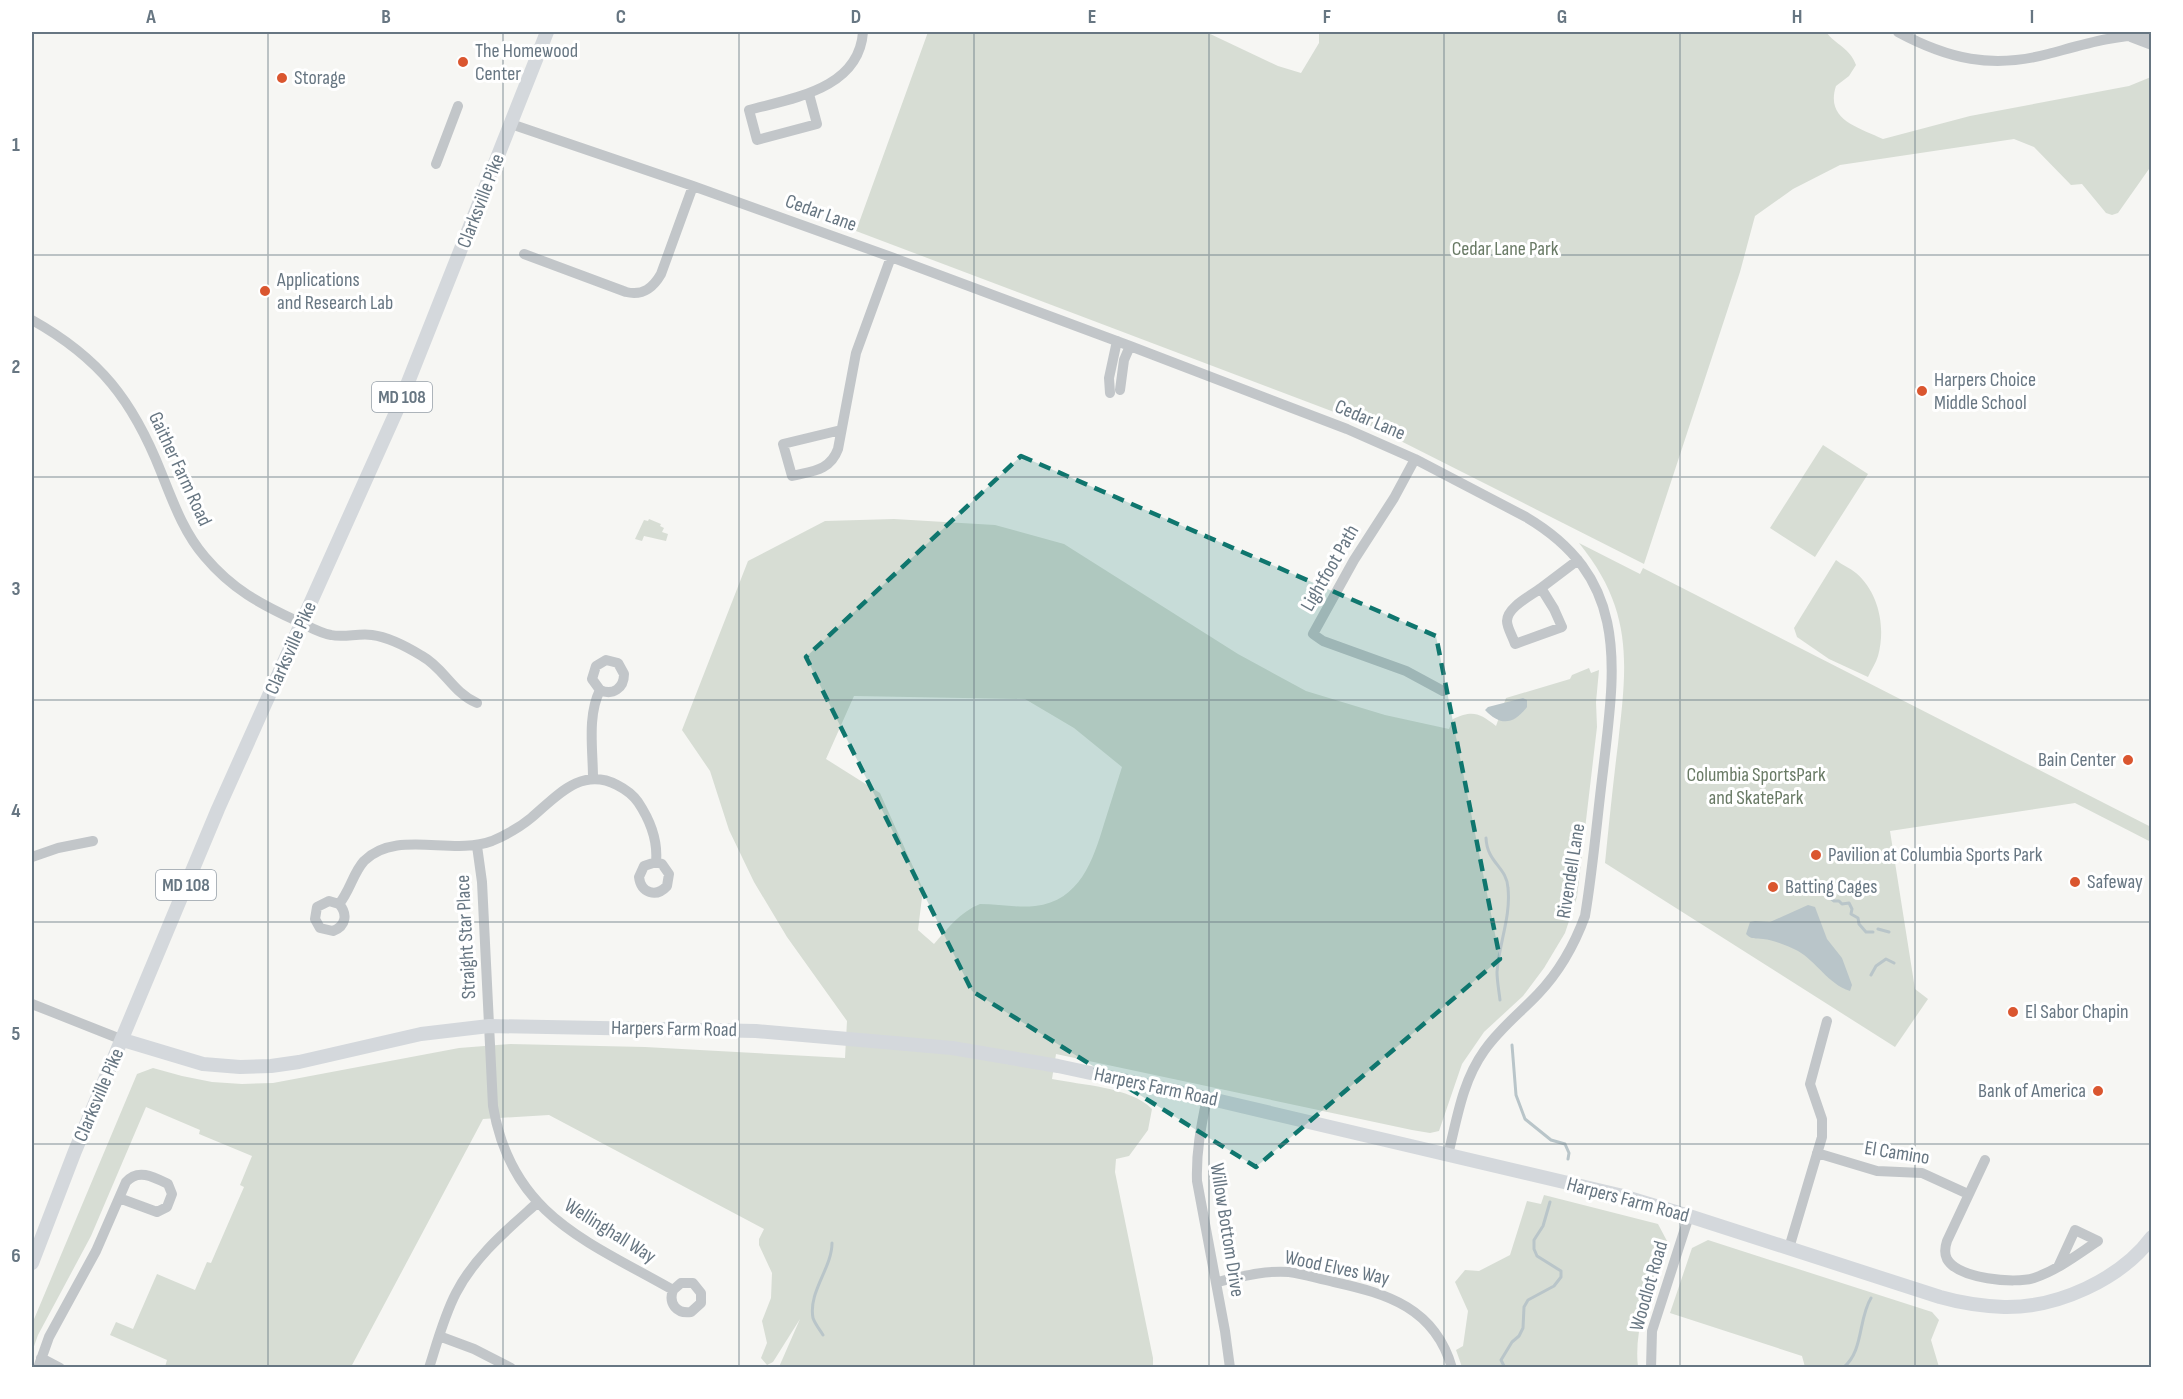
<svg xmlns="http://www.w3.org/2000/svg" width="2183" height="1399" viewBox="0 0 2183 1399" font-family="'Sofia Sans Condensed',sans-serif">
<style>
.green{fill:#d7ddd4;fill-rule:evenodd}
.water{fill:#b9c5c9}
.lines{fill:none;stroke-linecap:round;stroke-linejoin:round}
.stream{stroke:#b9c5c9;stroke-width:3}
.minor{stroke:#c2c6c9;stroke-width:10}
.major{stroke:#d4d8dc;stroke-width:14}
.marked{fill:#0f766e;fill-opacity:0.2;stroke:#0f766e;stroke-width:4.5;stroke-dasharray:12 8;stroke-linejoin:round}
.grid{fill:none;stroke:#677682;stroke-width:1.5;stroke-opacity:0.55}
.poi-dot{fill:#da562f;stroke:#fff;stroke-width:2}
.labels{text-anchor:middle;dominant-baseline:central;stroke-width:6;stroke-linejoin:round;paint-order:stroke}
.shield{fill:#fff;stroke:#959fa8;stroke-width:1.5}
.shield-label{font-size:18px;font-weight:bold;fill:#677682}
.poi-label{font-size:20px;fill:#677682;stroke:#fff;text-anchor:start}
.street-label{font-size:20px;fill:#677682;stroke:#fff}
.park-label{font-size:20px;fill:#697a65;stroke:#fff}
.neatline{fill:none;stroke:#677682;stroke-width:2}
.grid-label{font-size:20px;text-anchor:middle;font-weight:bold;fill:#677682}
</style>
<rect width="100%" height="100%" fill="#f6f6f3"/>
<!-- green -->
<path class="green" d="M928 32H1206L1278 66 1301 73 1319 43V32H1826C1836 45 1850 48 1856 65L1849 76 1836 86C1825 120 1858 127 1883 139L1970 116 2129 86 2151 77V163L2149 169 2118 213 2112 215 2106 213 2082 184 2071 185 2034 147 2014 139 1840 165 1793 189 1755 216 1740 272 1644 564 1371 426 856 231Z
M1823 445 1868 474 1815 557 1770 528Z
M649 519 661 524 660 526 664 528 662 532 668 534 666 541 644 536 642 541 635 539 644 520 648 521Z
M894 519 995 525 1064 544 1238 654 1306 691 1385 715 1449 729 1453 719C1473 710 1479 713 1496 726L1506 698 1570 679 1572 675 1589 668 1591 673 1599 670 1596 702 1597 727 1577 897 1565 933 1544 968 1523 996 1484 1032 1462 1064 1439 1131 1430 1133 1412 1130 1056 1054 1052 1079C1081 1085 1131 1087 1152 1109L1148 1130 1129 1156 1116 1159 1115 1172 1153 1358V1367H779L800 1319 773 1362 767 1365 761 1358 767 1343 762 1321 771 1298 772 1273 759 1245V1239L764 1229 549 1115 483 1119 351 1367H165L167 1360 110 1335 116 1322 133 1329 157 1274 195 1290 207 1262 211 1263 244 1187 240 1185 252 1156 199 1134 200 1130 146 1107 91 1236 38 1335 32 1352V1324L137 1074 153 1068 182 1076 212 1082 242 1084 273 1083 459 1048 510 1044 645 1047 845 1058 847 1021 787 937 754 882 729 830 710 771 682 730 748 561 825 521ZM854 696 1025 699 1074 728 1122 767C1116 786 1110 805 1104 824 1093 860 1080 901 1035 906 1017 908 998 904 980 904 960 912 948 928 934 944L918 930 923 889 880 793 826 759Z
M1579 543 1640 574 1643 568 2151 827V842L2075 803 1890 831 1915 989 1928 999 1895 1047 1605 863C1609 823 1613 784 1618 744 1627 664 1634 611 1579 543Z
M1836 560C1842 565 1850 568 1856 573 1879 593 1886 627 1878 656 1876 663 1871 670 1868 677L1829 659 1797 637 1794 628Z
M1544 1195 1658 1224 1667 1241C1654 1281 1633 1324 1638 1367H1462L1456 1350 1463 1346 1468 1311 1455 1282 1465 1270 1479 1271 1510 1255 1527 1201 1541 1204Z
M1708 1240 1932 1312 1939 1320 1931 1340 1939 1367H1805L1802 1356 1670 1313 1692 1248Z"/>
<!-- water -->
<path class="water" d="M1523 698 1527 700V707C1514 724 1501 727 1485 710L1488 707Z
M1808 905 1815 907 1827 939 1842 958 1852 985 1850 991C1828 984 1817 962 1798 951 1788 946 1774 940 1763 939 1755 938 1752 940 1746 934L1750 922 1755 921 1770 922Z"/>
<g class="lines">
<!-- stream -->
<path class="stream" d="M1486 838C1487 863 1507 867 1508 888 1511 917 1499 943 1497 972 1497 981 1499 991 1500 1000
M1829 897 1834 901H1839L1842 904 1849 903 1852 909 1851 914 1858 918 1859 924 1866 932H1873
M1878 929 1889 932
M1871 975 1876 966 1886 959 1894 963
M1512 1045 1516 1095 1525 1119 1551 1140 1565 1144 1569 1153 1568 1159
M823 1335C820 1330 815 1324 813 1318 808 1292 832 1268 832 1243
M1505 1368 1501 1360 1512 1342 1519 1336 1523 1328 1524 1307 1528 1300 1554 1286 1561 1277V1271L1537 1256 1534 1249V1240L1543 1226 1550 1202
M1843 1368C1864 1351 1858 1319 1871 1298"/>
<!-- minor -->
<path class="minor" d="M1898 32C1948 59 1992 69 2048 54 2082 45 2116 34 2152 35
M2131 37 2152 45
M809 94 817 124 757 140 749 110C793 98 859 89 863 32
M511 124 693 186 891 257 1130 346 1347 429 1415 459 1526 517C1631 579 1615 667 1603 771 1597 819 1593 868 1585 916 1574 946 1560 971 1538 994 1520 1013 1499 1029 1484 1051 1462 1082 1457 1119 1448 1155
M436 164 458 106
M524 254 626 292C643 296 653 288 661 274L693 186
M32 320C100 358 133 401 161 472 173 502 184 533 205 557 232 589 260 604 297 621 308 626 319 633 331 635 344 638 358 633 372 635 388 637 409 648 422 656 444 668 453 693 477 703
M1120 390 1124 360 1130 346
M1110 393 1109 378 1117 341
M841 430 783 444 792 476C812 471 830 471 838 449L856 353 891 257
M1415 459 1394 498 1354 560 1313 634 1323 641 1406 671 1443 691
M1541 588C1532 595 1507 607 1507 621 1507 628 1513 637 1515 644L1562 627 1554 609 1541 588 1578 560
M593 778C593 750 587 716 600 690 613 696 624 688 624 674L618 663 606 660 596 666 592 679 600 690
M477 846 482 882 493 1106C511 1215 587 1241 673 1290 668 1304 677 1314 691 1312L701 1303V1293L693 1283H681L673 1290
M32 857 58 848 93 841
M339 904C348 914 346 926 333 931L320 928 315 919 317 907 329 901 339 904C350 891 353 873 364 861 396 829 452 856 492 841 506 835 519 828 531 818 556 797 581 766 617 785 625 789 633 795 638 802 650 820 658 841 656 862L662 864 669 874 667 886C656 898 641 893 639 877L644 866 656 862
M32 1004 123 1040
M1207 1098C1201 1126 1196 1152 1197 1181L1225 1331 1230 1368
M1817 1153 1877 1171 1922 1173 1968 1194
M1985 1160 1947 1241C1945 1247 1944 1253 1947 1259 1958 1279 2015 1284 2034 1278 2058 1270 2078 1254 2098 1241L2075 1230 2058 1267
M1789 1248 1822 1137V1119L1810 1084 1827 1021
M1217 1282C1240 1277 1265 1270 1289 1272 1304 1274 1319 1279 1334 1282 1388 1294 1435 1308 1452 1368
M439 1336 474 1349 511 1368
M41 1358 60 1368
M38 1368 49 1337 96 1251 126 1182C138 1168 154 1177 168 1184L172 1194 167 1207 157 1212 119 1198
M429 1368C437 1343 444 1316 456 1293 475 1256 507 1230 537 1203
M1651 1368 1652 1331 1689 1216"/>
<!-- major -->
<path class="major" d="M123 1040 203 1064 240 1067 271 1066 299 1062 421 1034 489 1026 756 1031 952 1048 1058 1066 1207 1098 1619 1195 1689 1216 1940 1297C1961 1303 1982 1306 2004 1307 2057 1308 2120 1280 2152 1237
M32 1263 75 1151 218 809 397 410 547 32"/>
</g>
<!-- marked area -->
<path class="marked" d="M1021 456 1436 636 1500 959 1256 1167 972 991 806 657Z"/>
<!-- grid -->
<path class="grid" d="M268 32V1368M503 32V1368M739 32V1368M974 32V1368M1209 32V1368M1444 32V1368M1680 32V1368M1915 32V1368M32 255H2152M32 477H2152M32 700H2152M32 922H2152M32 1144H2152"/>
<!-- markers -->
<g class="poi-dot">
<circle cx="463" cy="62" r="6"/>
<circle cx="282" cy="78" r="6"/>
<circle cx="265" cy="291" r="6"/>
<circle cx="1922" cy="391" r="6"/>
<circle cx="2128" cy="760" r="6"/>
<circle cx="1816" cy="855" r="6"/>
<circle cx="2075" cy="882" r="6"/>
<circle cx="1773" cy="887" r="6"/>
<circle cx="2013" cy="1012" r="6"/>
<circle cx="2098" cy="1091" r="6"/>
</g>
<g class="labels">
<!-- shield labels -->
<g class="shield">
<rect x="372" y="382" width="60" height="30" rx="4.5"/>
<rect x="156" y="870" width="60" height="30" rx="4.5"/>
</g>
<g class="shield-label">
<text x="402" y="397">MD 108</text>
<text x="186" y="885">MD 108</text>
</g>
<!-- poi labels -->
<g class="poi-label">
<text x="475" y="51">The Homewood<tspan x="475" dy="23">Center</tspan></text>
<text x="294" y="78">Storage</text>
<text x="277" y="280">Applications<tspan x="277" dy="23">and Research Lab</tspan></text>
<text x="1934" y="380">Harpers Choice<tspan x="1934" dy="23">Middle School</tspan></text>
<text x="2116" y="760" text-anchor="end">Bain Center</text>
<text x="1828" y="855">Pavilion at Columbia Sports Park</text>
<text x="2087" y="882">Safeway</text>
<text x="1785" y="887">Batting Cages</text>
<text x="2025" y="1012">El Sabor Chapin</text>
<text x="2086" y="1091" text-anchor="end">Bank of America</text>
</g>
<!-- street labels -->
<g class="street-label">
<text transform="translate(481 201) rotate(-69)">Clarksville Pike</text>
<text transform="translate(821 213) rotate(20)">Cedar Lane</text>
<text transform="translate(1370 420) rotate(23)">Cedar Lane</text>
<text transform="translate(180 469) rotate(65)">Gaither Farm Road</text>
<text transform="translate(1330 568) rotate(-60)">Lightfoot Path</text>
<text transform="translate(291 648) rotate(-66)">Clarksville Pike</text>
<text transform="translate(1571 871) rotate(-81)">Rivendell Lane</text>
<text transform="translate(466 937) rotate(-93)">Straight Star Place</text>
<text transform="translate(674 1029) rotate(1)">Harpers Farm Road</text>
<text transform="translate(1156 1087) rotate(12)">Harpers Farm Road</text>
<text transform="translate(99 1095) rotate(-67)">Clarksville Pike</text>
<text transform="translate(1897 1153) rotate(9)">El Camino</text>
<text transform="translate(1628 1200) rotate(15)">Harpers Farm Road</text>
<text transform="translate(1227 1230) rotate(81)">Willow Bottom Drive</text>
<text transform="translate(610 1231) rotate(32)">Wellinghall Way</text>
<text transform="translate(1337 1268) rotate(12)">Wood Elves Way</text>
<text transform="translate(1649 1286) rotate(-74)">Woodlot Road</text>
</g>
<!-- park labels -->
<g class="park-label">
<text x="1505" y="249">Cedar Lane Park</text>
<text x="1756" y="775">Columbia SportsPark<tspan x="1756" dy="23">and SkatePark</tspan></text>
</g>
</g>
<!-- border -->
<rect width="2183" height="1399" fill="none" stroke="#ffffff" stroke-width="66"/>
<rect x="33" y="33" width="2117" height="1333" class="neatline"/>
<g class="grid-label">
<text x="151" y="23">A</text>
<text x="386" y="23">B</text>
<text x="621" y="23">C</text>
<text x="856" y="23">D</text>
<text x="1092" y="23">E</text>
<text x="1327" y="23">F</text>
<text x="1562" y="23">G</text>
<text x="1797" y="23">H</text>
<text x="2032" y="23">I</text>
<text x="16" y="151">1</text>
<text x="16" y="373">2</text>
<text x="16" y="595">3</text>
<text x="16" y="817">4</text>
<text x="16" y="1040">5</text>
<text x="16" y="1262">6</text>
</g>
</svg>
